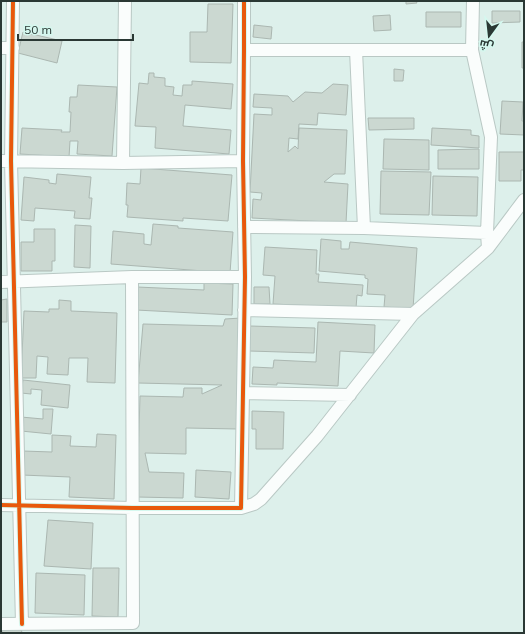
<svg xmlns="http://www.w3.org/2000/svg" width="525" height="634" viewBox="0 0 525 634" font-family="Mulish,Cairo,sans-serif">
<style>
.building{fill:#cbd8d1;stroke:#abb7b1}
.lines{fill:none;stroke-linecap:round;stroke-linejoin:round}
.street-casing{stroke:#b9c8c4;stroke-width:14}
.street{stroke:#fafdfc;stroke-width:12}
.cycleway-casing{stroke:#d5f8ef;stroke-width:6}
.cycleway{stroke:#e8590c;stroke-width:4}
</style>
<rect width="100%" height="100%" fill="#ddf0eb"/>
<!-- building -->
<path class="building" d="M406 1H416L417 3 406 4Z
M208 4H233L231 63 190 62V32H207Z
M492 11H520V22L492 23Z
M426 12H461V27H426Z
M390 15 391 30 374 31 373 16Z
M254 25 272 27 271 39 253 37Z
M23 32 62 41 57 63 18 53Z
M522 42H524V68H522Z
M394 69 404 70 403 81H394Z
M149 73H154V77L165 78V86L174 87 173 95 182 96 183 85H192V81L233 84 231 109 185 105 183 126 231 130 229 154 155 148 156 127 135 126 139 83 148 84Z
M333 84 348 85 346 115 318 113 317 125 299 124 298 139 289 138 288 152 295 146 298 149 299 128 347 130 345 174H334L324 182 348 184 346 223 252 218 253 199 261 200 262 193 250 192 254 114 272 115V108L253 107 254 94 288 96 293 102 305 92 322 93Z
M78 85 117 87 112 156 77 154 78 141H70L69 157 20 154 22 128 62 130 61 132H70L71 112H69L70 97H77Z
M502 101 523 102 522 121H524V135L500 134Z
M368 118H414V129L369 130Z
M432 128 471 130V135L479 136V148L431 145Z
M384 139 429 140V170L383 169Z
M479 149V169H438V150Z
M499 152H524V170H521V181H499Z
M141 168 232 175 228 221 183 218V221L127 217 128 205H126L127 183 140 184Z
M381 171 431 172 429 215 380 214Z
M57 174 91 177 89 198H92L90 219 74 218 75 211 35 208 34 221 21 220 24 177 49 180V183L56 184Z
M433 176 478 177 477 216 432 215Z
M153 224 178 226V228L233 232 230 273 111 264 113 231 144 234V244L151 245Z
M75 225 91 226 90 268 74 267Z
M34 229H55V261H52V271H21V242H34Z
M321 239 341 241V249H349L350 242 417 248 413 309 384 307 385 295 367 294 368 279 365 278V275L319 271Z
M265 247 317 250 316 274H319L318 282 363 285 362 296 357 295 356 308 273 304 275 276 263 275Z
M204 283 233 284 232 315 136 310 137 287 204 290Z
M254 287H269L270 304H254Z
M7 299V322H1V300Z
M59 300 71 301V311L117 313 115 383 87 382 88 358H69L68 375 47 374 48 357 37 356 36 378H21L24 311 49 312V309H59Z
M241 318 238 429 186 428V454L145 453 149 472 184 473 183 498 137 497 140 396 183 397 184 388H202V394L222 385 138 383 143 324 223 326 225 319Z
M318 322 375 325 374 353 340 351 338 386 277 383V385L252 384 253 367 273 368 274 360 316 362Z
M250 326 315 328 314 353 249 351Z
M23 380 70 385 68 408 41 405 42 390 31 389V394L21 393Z
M43 409H53L51 434 21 431V417L43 419Z
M252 411 284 412 283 449H256V429H252Z
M97 434 116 435 114 499 69 497 70 477 22 475 23 451 52 452V435L71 436 70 446 96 447Z
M196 470 231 472 229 499 195 497Z
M48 520 93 523 91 569 44 566Z
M93 568H119L118 617 92 616Z
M36 573 85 575 84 615 35 613Z
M21 628 22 633H2V629Z"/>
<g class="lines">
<defs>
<path id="street" d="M13 1 11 161 22 624
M473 1 472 50 491 137 487 233 488 248
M1 48H13
M244 50H472
M356 50 364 228
M1 161 123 163 243 161
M123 163 125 1
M244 227 364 228 487 233
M1 282 132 277H245
M244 310 413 314
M243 393 350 395
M1 505 132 508H241L245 277 243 161 244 50V1
M241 508 254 504 261 499 317 436 413 314 488 248 524 200
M1 624 133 623 132 277"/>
</defs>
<!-- street casing -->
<use href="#street" class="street-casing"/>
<!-- street -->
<use href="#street" class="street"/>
<defs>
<path id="cycleway" d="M13 1 11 161 22 624
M1 505 132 508H241L245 277 243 161 244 50V1"/>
</defs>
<!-- cycleway casing -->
<use href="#cycleway" class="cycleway-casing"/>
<!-- cycleway -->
<use href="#cycleway" class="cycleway"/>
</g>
<!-- border -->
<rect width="525" height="634" fill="none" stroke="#2a3834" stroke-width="4"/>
<!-- north arrow -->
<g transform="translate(489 36) rotate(195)" stroke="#d5f8ef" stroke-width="3" paint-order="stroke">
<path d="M0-3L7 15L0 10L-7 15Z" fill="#2a3834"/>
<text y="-6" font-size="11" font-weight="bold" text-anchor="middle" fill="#2a3834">ش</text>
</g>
<!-- scale -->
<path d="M18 34v6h115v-6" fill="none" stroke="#2a3834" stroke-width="2"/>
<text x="24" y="34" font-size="12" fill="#2a3834" stroke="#d5f8ef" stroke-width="3" paint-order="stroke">50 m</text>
</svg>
